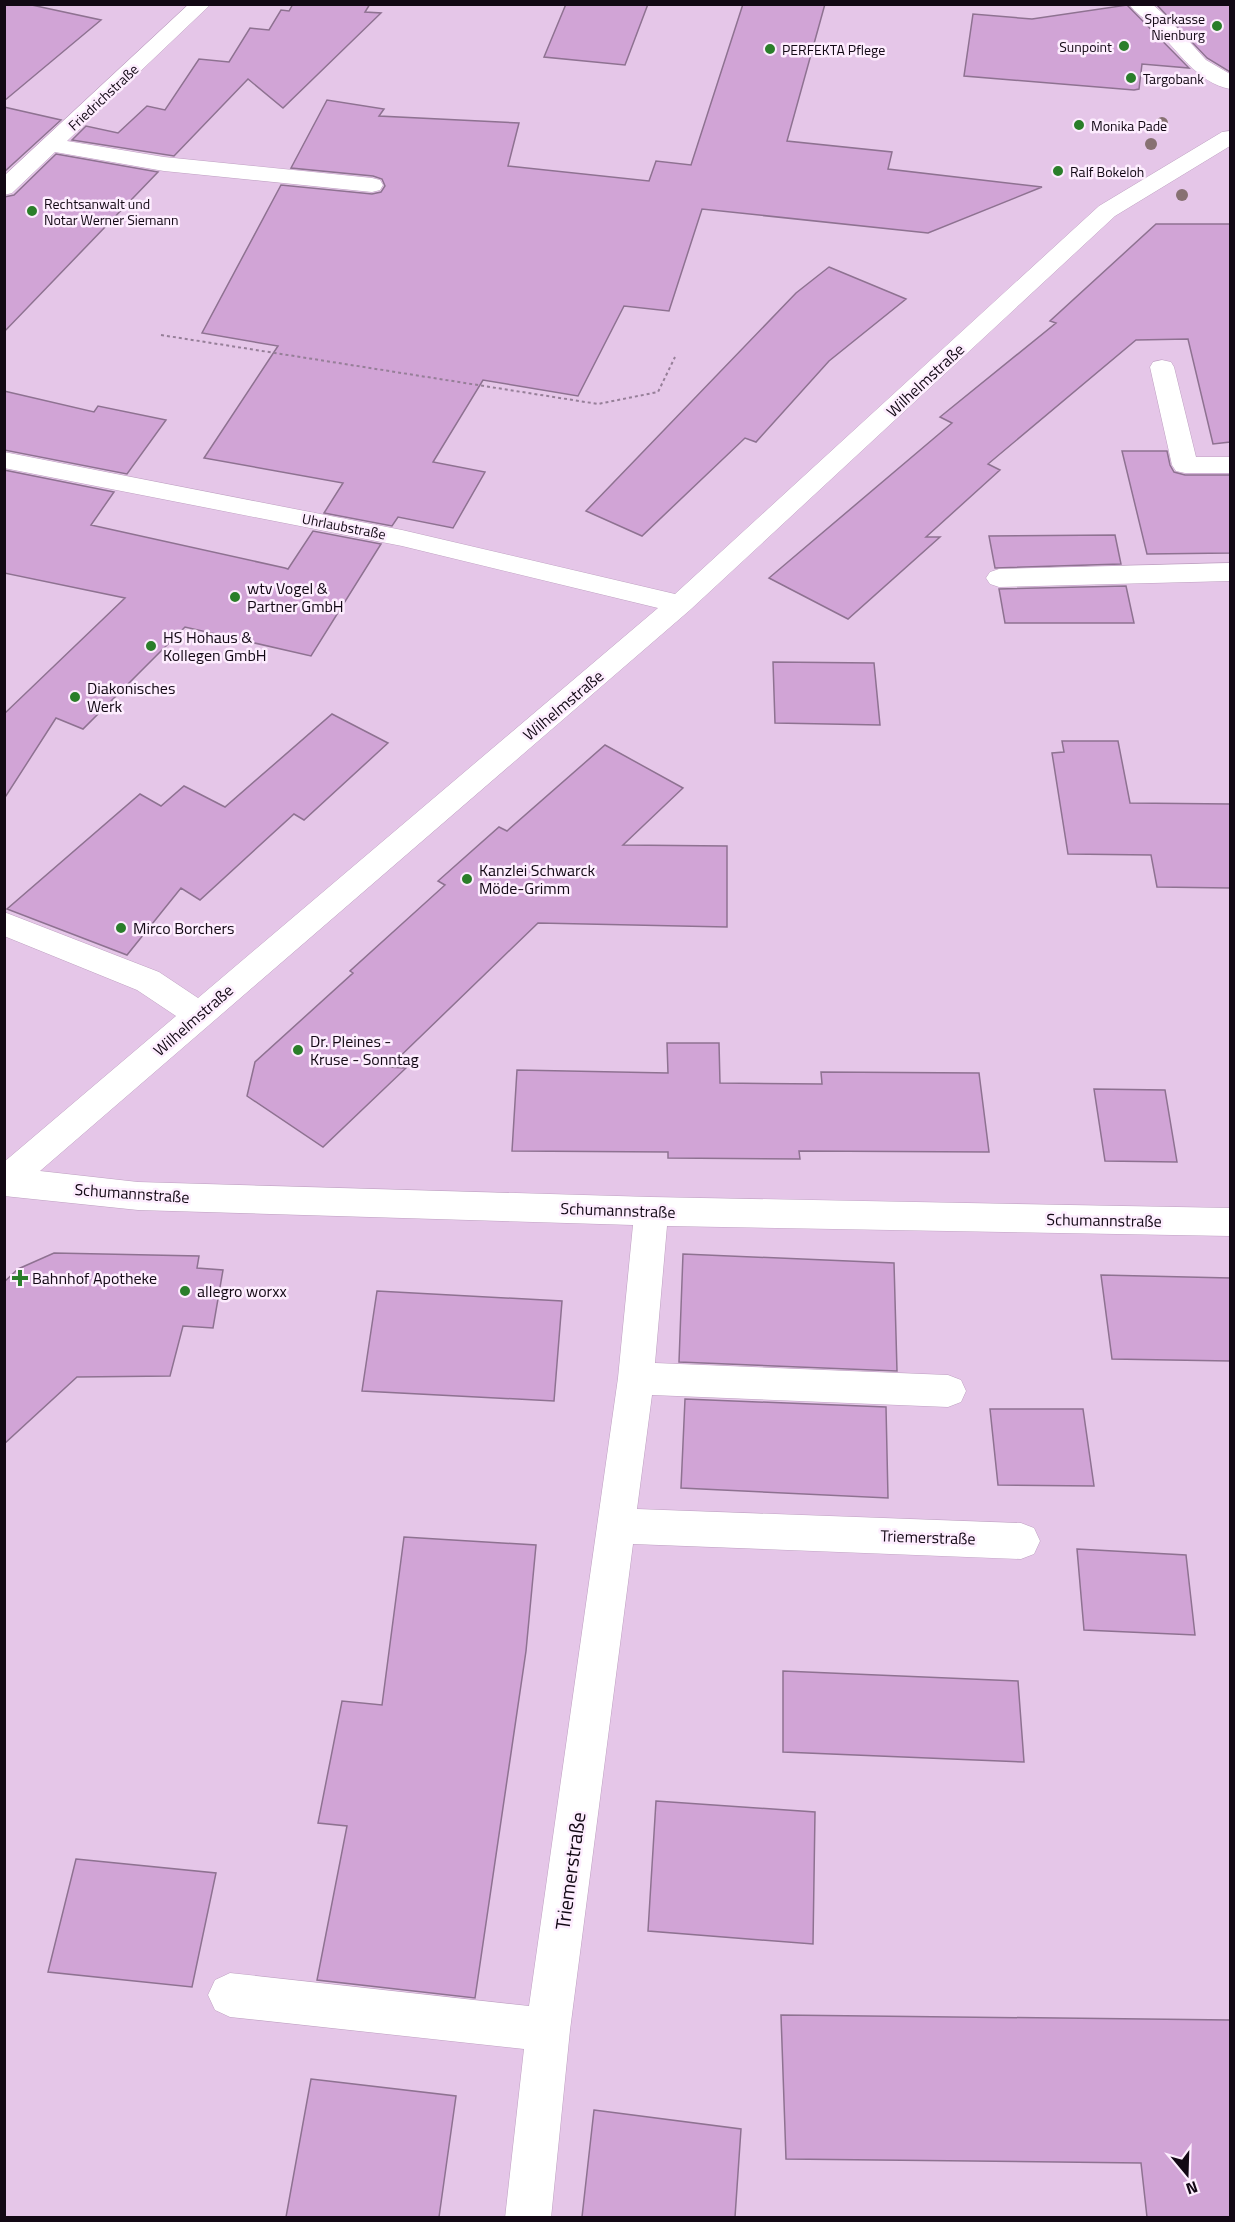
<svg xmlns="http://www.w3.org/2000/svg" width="1235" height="2222" viewBox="0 0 1235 2222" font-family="'Titillium Web',sans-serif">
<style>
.building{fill:#d1a4d6;stroke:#8e7291;stroke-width:1.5}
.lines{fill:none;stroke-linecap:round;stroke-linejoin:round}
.minor-casing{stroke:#bea0c1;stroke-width:1}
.path{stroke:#967f98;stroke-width:2;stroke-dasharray:3 3;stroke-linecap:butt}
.minor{fill:#fff;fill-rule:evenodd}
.tree{fill:#877172}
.poi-dot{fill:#2a7e2a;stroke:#fdedfe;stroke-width:2}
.labels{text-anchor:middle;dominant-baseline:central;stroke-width:5;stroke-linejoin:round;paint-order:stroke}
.far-poi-label{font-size:14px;fill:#120814;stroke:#fdedfe;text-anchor:start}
.far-street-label{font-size:14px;fill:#120814;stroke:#fdedfe}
.street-label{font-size:16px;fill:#120814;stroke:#fdedfe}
.poi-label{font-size:16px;fill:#120814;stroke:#fdedfe;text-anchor:start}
.near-street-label{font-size:20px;fill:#120814;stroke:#fdedfe}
</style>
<rect width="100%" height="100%" fill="#e5c6e8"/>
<!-- building -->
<path class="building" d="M4 4H27L101 20 4 101Z
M293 4H370L365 12 381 13 283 108 248 79 174 156 72 140 86 126 118 133 147 106 165 110 199 59 229 62 250 28 269 30 281 10 289 11Z
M566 4H648L625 65 544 57Z
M743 4H825L787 141 892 152 888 169 1042 187 928 233 702 209 669 311 624 306 578 396 483 380 433 462 485 472 453 528 398 517 392 526 324 513 343 483 204 458 278 346 202 333 281 185 372 194 381 192 385 186 382 179 373 176 291 168 327 100 384 109 379 116 519 123 508 166 649 181 656 161 691 165Z
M1156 4H1230V72L1207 58Z
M1127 5 1189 68 1142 64 1139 89 1134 90 964 76 973 14 1032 19Z
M4 107 61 120 4 172Z
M56 154 158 172 4 332V197L14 195Z
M1156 224H1230V442L1213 444 1188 339 1136 340 988 464 1000 470 926 537H940L848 619 769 578 952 423 940 417 1056 323 1050 321Z
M829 267 906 299 829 361 756 442 745 438 642 536 586 511 796 293Z
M4 391 94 412 98 406 166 420 127 474 4 450Z
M1122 451H1167L1170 465 1174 472 1185 475H1230V553L1147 554Z
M4 470 114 492 91 525 285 568 288 569 313 531 381 544 311 656 185 627 83 729 56 718 4 799V714L125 598 4 573Z
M1115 535 1121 564 995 568 989 536Z
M1126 586 1134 623H1005L999 589Z
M773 662 874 663 880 725 775 723Z
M332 714 388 743 304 820 294 814 200 900 181 888 127 955 7 909 140 794 161 806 184 786 225 807Z
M1062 741H1118L1130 803 1230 804V888L1157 887 1151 855 1068 854 1052 753 1064 752Z
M605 745 683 788 623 845 727 846V927L538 923 389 1067 406 1068 323 1147 247 1096 255 1062 353 973 350 971 445 885 438 881 499 827 507 831Z
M667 1043H719L720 1083 822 1084 821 1072 979 1073 989 1152 799 1151 800 1159 668 1158V1152L512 1151 517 1070 668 1073Z
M1094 1089 1165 1090 1177 1162 1105 1161Z
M54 1253 199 1256 197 1268 223 1270 213 1328 183 1326 170 1376 77 1377 4 1444V1282L18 1269Z
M683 1254 894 1263 897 1371 679 1362Z
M1101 1275 1230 1278V1361L1112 1359Z
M377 1291 562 1301 554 1401 362 1391Z
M685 1399 886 1407 888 1498 681 1488Z
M990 1409H1083L1094 1486 998 1485Z
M404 1537 536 1545 526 1651 475 1998 317 1980 347 1826 318 1823 342 1701 382 1705Z
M1077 1549 1186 1555 1195 1635 1084 1630Z
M783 1671 1018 1681 1024 1762 783 1752Z
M656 1801 815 1812 813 1944 648 1931Z
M76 1859 216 1873 192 1987 48 1972Z
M781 2015 1230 2020V2217H1147L1141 2163 786 2159Z
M311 2079 456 2096 439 2217H286Z
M594 2110 741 2129 735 2217H582Z"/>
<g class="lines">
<defs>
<path id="minor" d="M189 4H211L67 141 164 157 372 178 380 180 383 185 380 190 372 192 164 171 55 152 12 193 4 195V176Z
M1129 4H1152L1167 17 1206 60 1230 74V89C1197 83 1177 49 1154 27 1146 19 1136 14 1129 4Z
M1230 131V146L1115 216 690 610 40 1171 138 1182 651 1197 1230 1208V1236L667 1226 655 1363 948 1375 961 1380 966 1391 961 1402 948 1407 652 1395 637 1509 1021 1523 1034 1528 1040 1541 1034 1554 1021 1559 633 1544 570 2030 551 2218H505L524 2049 230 2017 215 2010 208 1995 215 1980 230 1973 529 2006 618 1378 633 1225 138 1210 4 1196V1162L176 1016 137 990 4 936V912L159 972 198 998 658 608 402 546 4 468V452L402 530 675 594 1099 206 1222 132Z
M1162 360 1171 362 1174 367 1196 457H1230V473H1185L1176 471 1172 465 1150 367 1153 362Z
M1230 563V581L999 587 990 584 986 578 990 572 999 569Z"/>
</defs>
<!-- minor casing -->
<use href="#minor" class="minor-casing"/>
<!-- path -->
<path class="path" d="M161 335 598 404 658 392 675 357"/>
<!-- minor -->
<use href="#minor" class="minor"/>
</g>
<!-- trees -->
<g class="tree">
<circle cx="1177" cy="80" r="6"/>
<circle cx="1162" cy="123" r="6"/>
<circle cx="1151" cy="144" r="6"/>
<circle cx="1182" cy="195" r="6"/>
</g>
<!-- markers -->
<g class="poi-dot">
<circle cx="1217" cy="26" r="6"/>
<circle cx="1124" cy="46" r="6"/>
<circle cx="770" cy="49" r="6"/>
<circle cx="1131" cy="78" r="6"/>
<circle cx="1079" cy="125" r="6"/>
<circle cx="1058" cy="171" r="6"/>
<circle cx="32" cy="211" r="6"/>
<circle cx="235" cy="597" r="6"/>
<circle cx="151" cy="646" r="6"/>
<circle cx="75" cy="697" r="6"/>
<circle cx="467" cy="879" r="6"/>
<circle cx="121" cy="928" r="6"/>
<circle cx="298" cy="1050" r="6"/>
<path d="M17 1269h6v6h6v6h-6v6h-6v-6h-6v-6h6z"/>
<circle cx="185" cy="1291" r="6"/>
</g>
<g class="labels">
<!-- far-poi labels -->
<g class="far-poi-label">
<text x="1205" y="18" text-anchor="end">Sparkasse<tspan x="1205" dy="16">Nienburg</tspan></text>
<text x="1112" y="46" text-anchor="end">Sunpoint</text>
<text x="782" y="49">PERFEKTA Pflege</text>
<text x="1143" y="78">Targobank</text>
<text x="1091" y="125">Monika Pade</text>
<text x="1070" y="171">Ralf Bokeloh</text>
<text x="44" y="203">Rechtsanwalt und<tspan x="44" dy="16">Notar Werner Siemann</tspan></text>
</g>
<!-- far-street labels -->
<g class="far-street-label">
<text transform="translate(103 97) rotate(-43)">Friedrichstraße</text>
<text transform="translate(344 526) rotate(11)">Uhrlaubstraße</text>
</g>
<!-- street labels -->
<g class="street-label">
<text transform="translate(925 380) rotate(-43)">Wilhelmstraße</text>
<text transform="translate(563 705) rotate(-40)">Wilhelmstraße</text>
<text transform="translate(193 1020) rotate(-41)">Wilhelmstraße</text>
<text transform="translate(132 1193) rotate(4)">Schumannstraße</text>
<text transform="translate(618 1210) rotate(2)">Schumannstraße</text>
<text transform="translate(1104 1220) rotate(1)">Schumannstraße</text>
<text transform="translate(928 1537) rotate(2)">Triemerstraße</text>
</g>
<!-- poi labels -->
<g class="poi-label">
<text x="247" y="588">wtv Vogel &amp;<tspan x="247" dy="18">Partner GmbH</tspan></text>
<text x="163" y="637">HS Hohaus &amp;<tspan x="163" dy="18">Kollegen GmbH</tspan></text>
<text x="87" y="688">Diakonisches<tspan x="87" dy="18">Werk</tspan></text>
<text x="479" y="870">Kanzlei Schwarck<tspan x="479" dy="18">Möde-Grimm</tspan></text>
<text x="133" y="928">Mirco Borchers</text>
<text x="310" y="1041">Dr. Pleines -<tspan x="310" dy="18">Kruse - Sonntag</tspan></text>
<text x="32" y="1278">Bahnhof Apotheke</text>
<text x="197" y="1291">allegro worxx</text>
</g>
<!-- near-street labels -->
<g class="near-street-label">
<text transform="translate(570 1871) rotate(-82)">Triemerstraße</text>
</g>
</g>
<!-- border -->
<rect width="1235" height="2222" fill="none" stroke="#120814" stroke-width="12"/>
<!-- north arrow -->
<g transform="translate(1187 2174) rotate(161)" stroke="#fdedfe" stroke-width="4.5" paint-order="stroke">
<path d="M0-4.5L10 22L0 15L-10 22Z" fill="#120814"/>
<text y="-9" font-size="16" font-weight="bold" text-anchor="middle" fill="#120814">N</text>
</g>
</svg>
